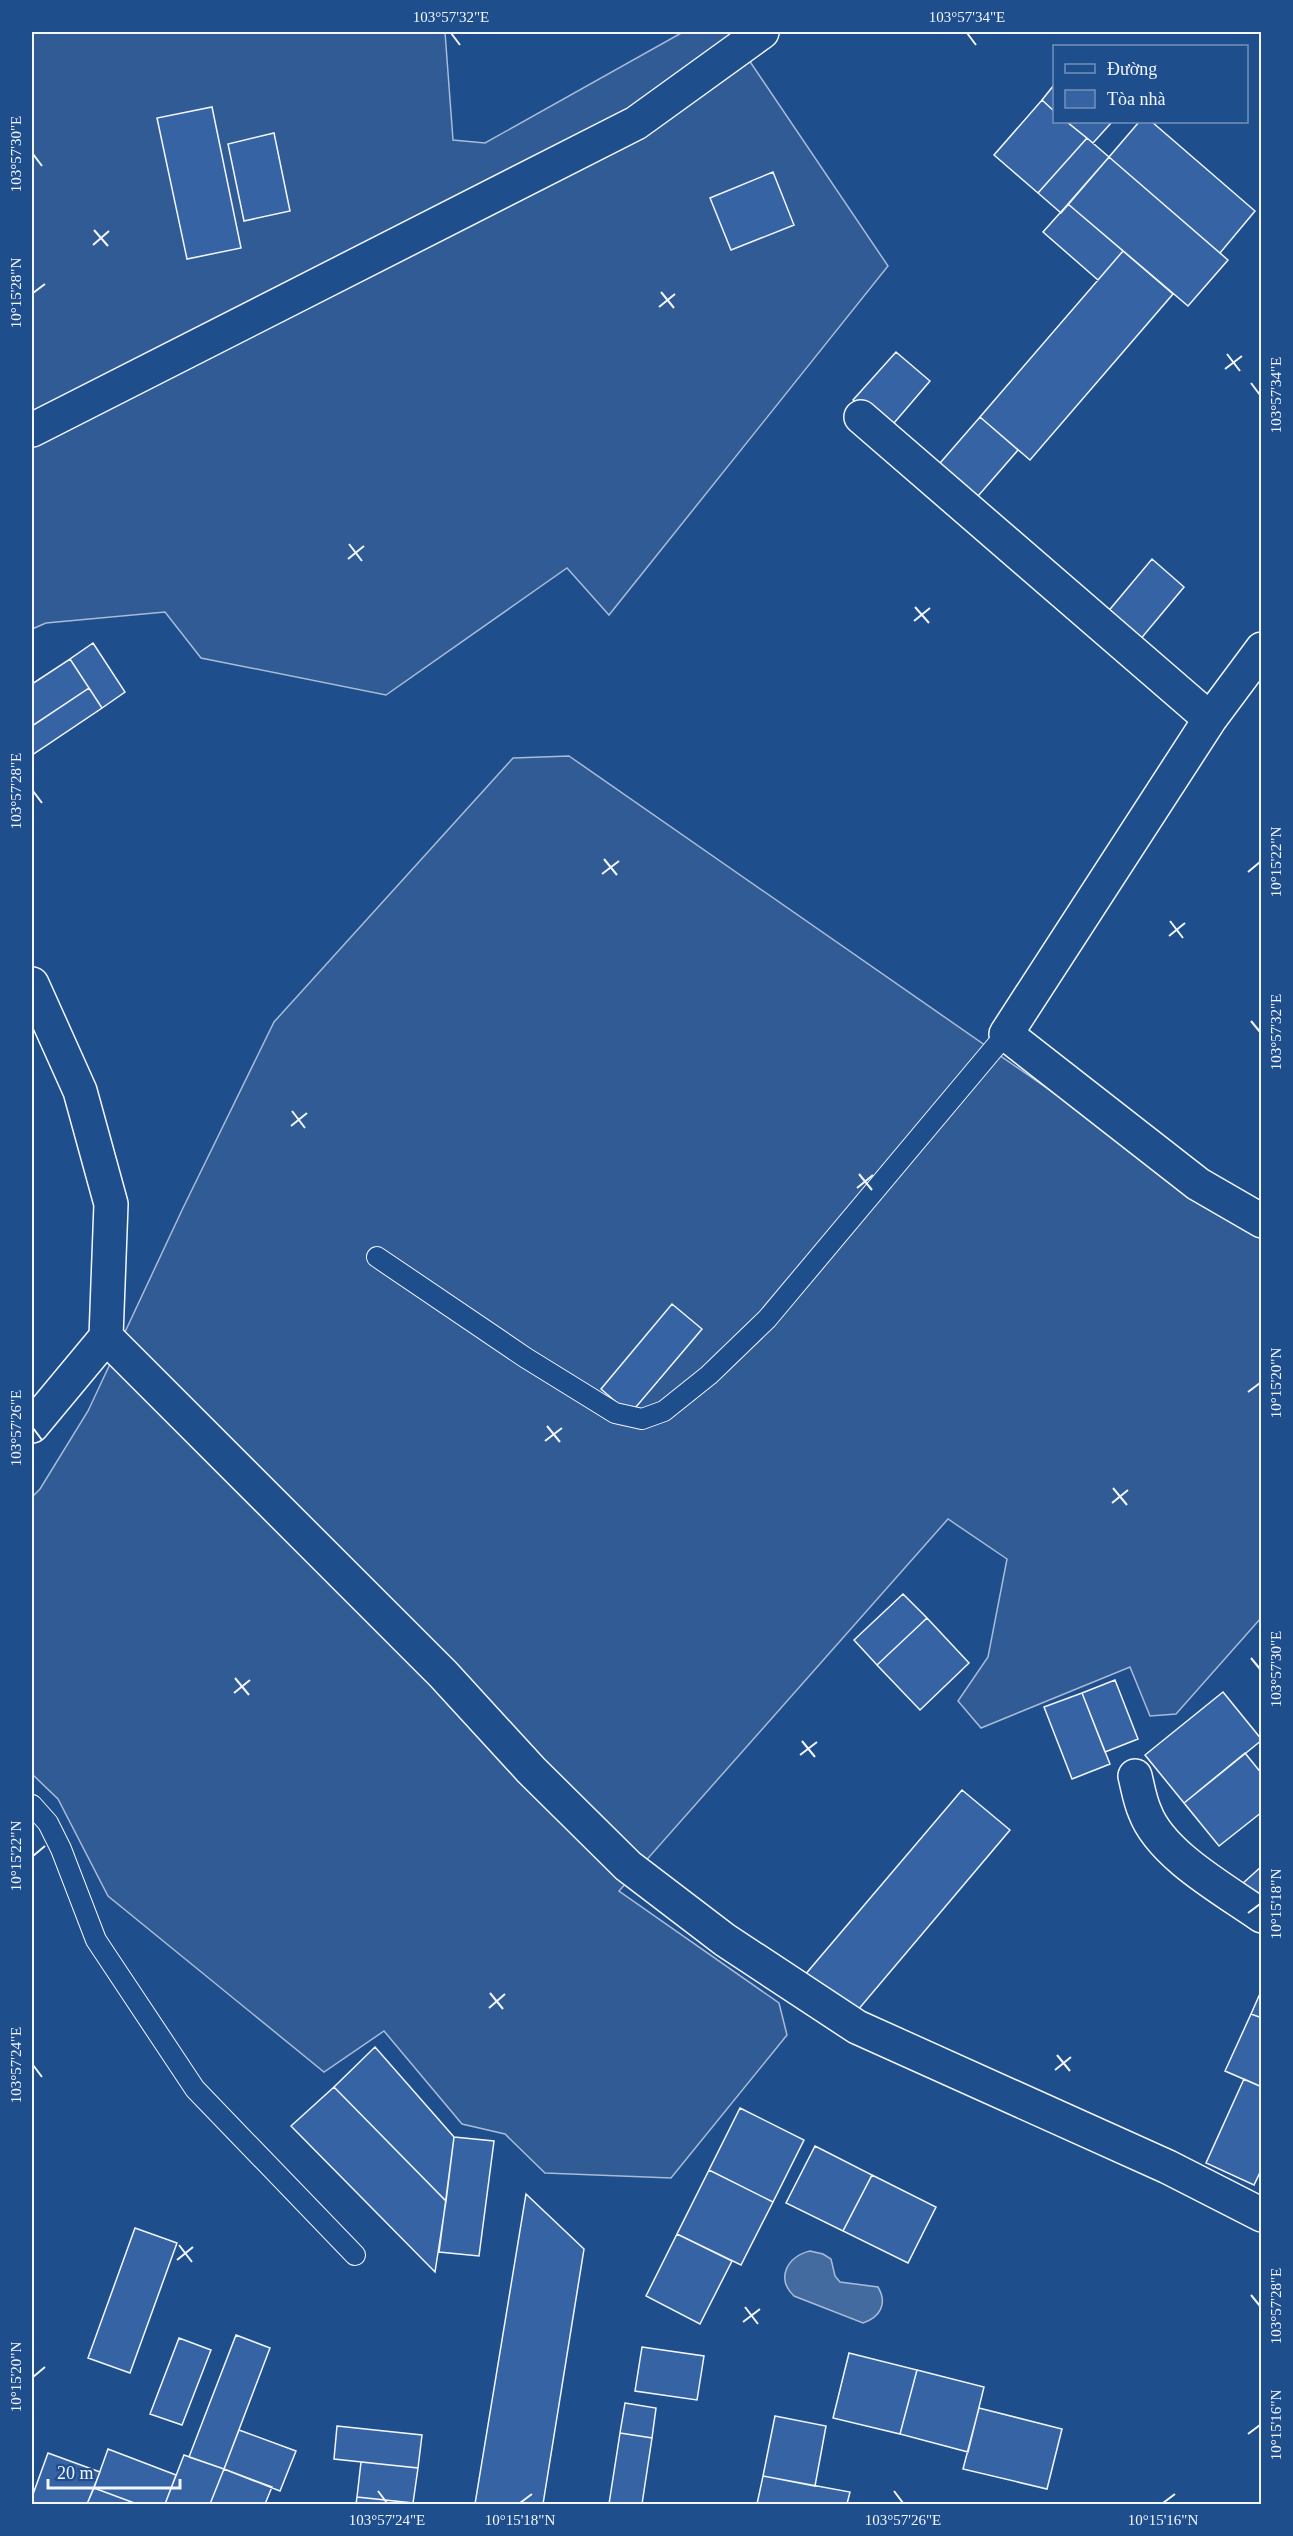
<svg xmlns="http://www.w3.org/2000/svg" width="1293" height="2536" viewBox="0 0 1293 2536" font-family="'Times New Roman',serif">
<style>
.built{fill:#305b95;stroke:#a8bbd7;stroke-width:1.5}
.water{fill:#446ba0;stroke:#a8bbd7;stroke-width:1.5}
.building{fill:#3563a3;stroke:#f2f6ff;stroke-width:1.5}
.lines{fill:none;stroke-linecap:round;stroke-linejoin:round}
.lane-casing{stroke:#f2f6ff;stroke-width:22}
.street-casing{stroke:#f2f6ff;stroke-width:36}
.lane{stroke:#1f4e8c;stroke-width:20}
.street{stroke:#1f4e8c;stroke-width:33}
.ticks{fill:none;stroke:#f2f6ff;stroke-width:2}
.neatline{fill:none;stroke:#f2f6ff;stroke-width:2}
.ticks-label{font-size:15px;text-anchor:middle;fill:#f2f6ff}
</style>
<rect width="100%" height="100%" fill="#1f4e8c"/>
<!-- built -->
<path class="built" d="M32 32H445L453 140 485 143 683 32H730L888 266 609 615 567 568 386 695 201 658 165 612 46 623 32 629Z
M569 756 1261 1237V1618L1176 1714 1150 1716 1130 1667 981 1728 958 1701 988 1657 1007 1559 948 1519 619 1891 779 2003 787 2035 671 2178 545 2173 505 2134 462 2124 384 2031 324 2072 108 1896 58 1799 32 1774V1497L40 1489 88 1411 183 1208 274 1022 513 758Z"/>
<!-- water -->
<path class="water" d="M810 2251 823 2254 831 2259 835 2276 840 2282 878 2287C888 2304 880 2317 863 2323L794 2296C775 2278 788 2256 810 2251Z"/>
<!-- building -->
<path class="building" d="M1054 85V111L1042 100Z
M1042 100 1054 111V122H1067L1087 138 1038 193 994 155Z
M212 107 241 248 187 259 157 118Z
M1067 122H1112L1093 143Z
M1139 122H1152L1255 211 1220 253 1109 157Z
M274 133 290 211 244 221 228 144Z
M1087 138 1109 157 1061 213 1038 193Z
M1109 157 1228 260 1188 306 1068 204Z
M773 172 794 225 731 250 710 198Z
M1068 204 1123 251 1098 280 1043 232Z
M1123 251 1173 294 1030 460 980 417Z
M896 352 930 381 888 430 853 400Z
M980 417 1018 450 972 503 934 470Z
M1152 559 1184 587 1139 641 1106 614Z
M93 643 125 692 102 708 70 659Z
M70 659 89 688 32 726V684Z
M89 688 102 708 32 755V726Z
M672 1304 702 1329 630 1414 601 1389Z
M903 1594 927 1618 877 1665 854 1640Z
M927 1618 969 1663 920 1710 877 1665Z
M1115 1680 1138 1739 1105 1752 1082 1693Z
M1223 1692 1262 1740 1184 1803 1145 1755Z
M1082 1693 1110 1764 1072 1779 1044 1707Z
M1245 1753 1262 1774V1812L1219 1846 1184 1803Z
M962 1790 1010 1830 852 2017 804 1976Z
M1262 1866V1906L1242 1884Z
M1262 1989V2018L1251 2014Z
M1251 2014 1262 2018V2087L1225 2071Z
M375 2047 454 2137 446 2201 334 2087Z
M1244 2079 1262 2087V2168L1254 2185 1206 2163Z
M334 2087 446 2201 435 2272 291 2126Z
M740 2108 804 2140 773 2202 709 2170Z
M454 2137 494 2141 479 2256 439 2252Z
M815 2146 872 2175 843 2231 786 2203Z
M709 2170 773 2202 741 2265 677 2234Z
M872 2175 936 2207 908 2263 843 2231Z
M526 2194 584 2249 543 2504H475Z
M135 2228 177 2243 130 2373 88 2358Z
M677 2234 732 2261 700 2324 646 2296Z
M236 2335 270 2348 224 2469 189 2457Z
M179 2338 211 2350 182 2425 150 2414Z
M642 2347 704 2356 697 2400 635 2391Z
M849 2353 917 2370 900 2434 833 2418Z
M917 2370 984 2387 968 2452 900 2434Z
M625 2403 656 2408 652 2438 620 2433Z
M979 2408 1062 2429 1047 2489 963 2469Z
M775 2416 826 2426 815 2486 763 2476Z
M337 2426 422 2435 418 2468 334 2459Z
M239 2430 296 2451 280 2491 224 2469Z
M620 2433 652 2438 642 2504H609Z
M108 2449 176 2475 165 2504H137L94 2488Z
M48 2453 100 2472 87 2504H32V2497Z
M184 2455 224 2469 210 2504H165Z
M361 2462 418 2468 413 2503 357 2497Z
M224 2469 272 2487 265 2504H210Z
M763 2476 850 2492 847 2504H757Z
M94 2488 137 2504H87Z
M357 2497 413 2503V2504H356Z"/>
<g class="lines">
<defs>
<path id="lane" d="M377 1257 526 1358 615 1413 642 1419 664 1411 709 1375 767 1319 1006 1034
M32 1805 48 1823 61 1849 96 1940 195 2089 355 2255"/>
<path id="street" d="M861 417 1210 719
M32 430 636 123 762 32
M1262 649 1210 719 1006 1034 1198 1184 1262 1221
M32 984 80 1091 111 1204 106 1337 443 1674 531 1770 628 1866 725 1940 857 2027 1168 2167 1262 2215
M32 1426 106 1337
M1135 1776C1138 1788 1140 1801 1145 1812 1161 1855 1225 1890 1262 1916"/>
</defs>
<!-- lane casing -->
<use href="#lane" class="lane-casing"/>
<!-- street casing -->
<use href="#street" class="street-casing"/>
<!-- lane -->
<use href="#lane" class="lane"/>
<!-- street -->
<use href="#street" class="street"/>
</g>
<!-- ticks -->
<path class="ticks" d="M451 33 460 45M967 33 976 45M33 154 42 166M94 230 108 246M93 245 109 231M661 292 674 308M33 293 45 284M659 307 675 294M1227 354 1240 371M1225 369 1242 356M1251 383 1260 395M349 544 362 561M348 559 364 546M915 607 929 623M914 621 930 608M33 791 42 803M604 859 617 875M1248 872 1260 862M602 874 619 861M1170 921 1183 938M1169 936 1185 923M1251 1021 1260 1032M292 1111 305 1128M291 1126 307 1113M859 1174 872 1190M857 1188 873 1175M1248 1392 1260 1383M547 1426 560 1442M33 1428 42 1440M545 1441 562 1428M1113 1488 1127 1505M1112 1503 1128 1490M1251 1658 1260 1669M235 1678 249 1695M234 1693 250 1680M802 1741 815 1757M800 1755 817 1742M33 1856 45 1846M1248 1913 1260 1904M490 1993 503 2009M489 2008 505 1994M1057 2055 1070 2071M33 2065 42 2077M1055 2070 1071 2057M179 2245 192 2262M177 2260 193 2247M1251 2295 1260 2306M745 2307 758 2324M743 2322 760 2309M33 2377 45 2367M1248 2434 1260 2425M378 2491 387 2503M894 2491 903 2503M520 2503 532 2494M1163 2503 1175 2494"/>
<!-- border -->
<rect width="1293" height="2536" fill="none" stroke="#1f4e8c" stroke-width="66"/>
<!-- legend -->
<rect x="1053" y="45" width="195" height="78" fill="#1f4e8c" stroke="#7391ba" stroke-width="1.5"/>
<rect x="1065" y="64" width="30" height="9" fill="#1f4e8c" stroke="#7391ba" stroke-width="1.5"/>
<text x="1107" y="75" font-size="18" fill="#f2f6ff">Đường</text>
<rect x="1065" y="90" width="30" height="18" fill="#3563a3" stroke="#7391ba" stroke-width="1.5"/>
<text x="1107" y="105" font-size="18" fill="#f2f6ff">Tòa nhà</text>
<!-- scale -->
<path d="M48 2479v9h132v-9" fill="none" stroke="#f2f6ff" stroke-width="3"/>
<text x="57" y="2479" font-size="18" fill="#f2f6ff" stroke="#1f4e8c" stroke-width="4.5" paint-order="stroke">20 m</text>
<rect x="33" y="33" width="1227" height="2470" class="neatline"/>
<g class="ticks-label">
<text x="451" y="22">103°57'32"E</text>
<text x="967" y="22">103°57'34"E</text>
<text transform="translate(16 154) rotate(-90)" y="5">103°57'30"E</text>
<text transform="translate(16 293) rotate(-90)" y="5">10°15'28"N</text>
<text transform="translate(1276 395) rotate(-90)" y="5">103°57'34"E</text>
<text transform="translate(16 791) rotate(-90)" y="5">103°57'28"E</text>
<text transform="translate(1276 862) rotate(-90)" y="5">10°15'22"N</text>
<text transform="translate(1276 1032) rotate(-90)" y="5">103°57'32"E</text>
<text transform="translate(1276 1383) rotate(-90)" y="5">10°15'20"N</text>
<text transform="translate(16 1428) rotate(-90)" y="5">103°57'26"E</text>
<text transform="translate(1276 1669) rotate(-90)" y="5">103°57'30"E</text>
<text transform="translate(16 1856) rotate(-90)" y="5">10°15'22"N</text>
<text transform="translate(1276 1904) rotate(-90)" y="5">10°15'18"N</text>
<text transform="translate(16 2065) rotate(-90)" y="5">103°57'24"E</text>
<text transform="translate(1276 2306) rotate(-90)" y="5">103°57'28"E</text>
<text transform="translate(16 2377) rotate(-90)" y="5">10°15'20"N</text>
<text transform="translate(1276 2425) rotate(-90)" y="5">10°15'16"N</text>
<text x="387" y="2525">103°57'24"E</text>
<text x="520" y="2525">10°15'18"N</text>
<text x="903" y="2525">103°57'26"E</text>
<text x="1163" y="2525">10°15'16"N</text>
</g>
</svg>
